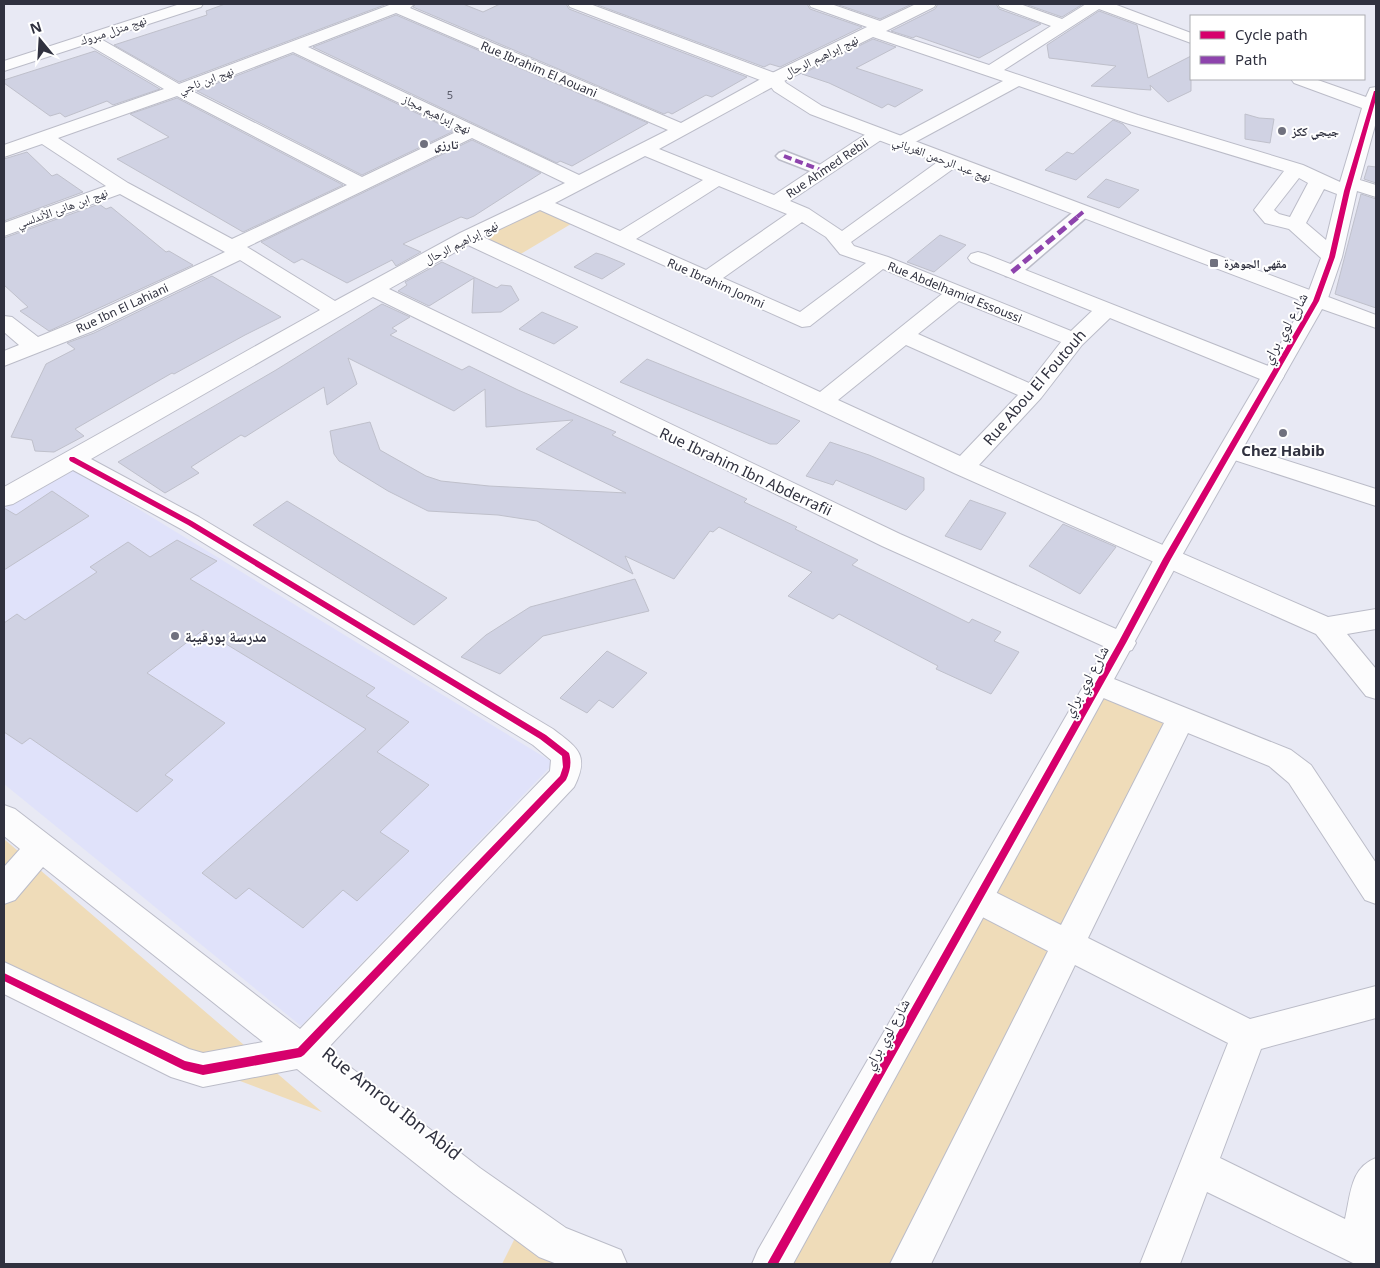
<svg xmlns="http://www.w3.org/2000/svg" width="1380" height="1268" viewBox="0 0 1380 1268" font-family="'Noto Sans','Noto Naskh Arabic',sans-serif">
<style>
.built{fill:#e0e2fa}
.green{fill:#efdcb9}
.building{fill:#d0d2e3;stroke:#bfc0cb}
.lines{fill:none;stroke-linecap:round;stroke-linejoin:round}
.pedestrian-casing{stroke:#bbbcc8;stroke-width:3}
.minor-casing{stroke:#bbbcc8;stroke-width:2}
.tertiary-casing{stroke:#bbbcc8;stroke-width:2}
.pedestrian{fill:#fcfcfd;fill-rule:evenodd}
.minor{fill:#fcfcfd;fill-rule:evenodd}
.tertiary{fill:#fcfcfd;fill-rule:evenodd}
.quiet-far1{stroke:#8e44ad;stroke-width:4;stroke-dasharray:8 4;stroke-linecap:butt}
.quiet{stroke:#8e44ad;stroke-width:5;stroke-dasharray:10 5;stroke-linecap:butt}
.cycleway-casing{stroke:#fff;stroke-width:3}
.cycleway{fill:#d6006c;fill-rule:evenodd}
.poi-dot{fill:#70717e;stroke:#fff;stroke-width:2}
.labels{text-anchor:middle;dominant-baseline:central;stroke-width:4;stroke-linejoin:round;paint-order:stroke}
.far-number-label{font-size:11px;fill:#5a5c6a}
.far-street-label{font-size:12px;fill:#30313f;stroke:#fff}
.far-poi-label{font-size:12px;font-weight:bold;fill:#30313f;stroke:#fff;text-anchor:start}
.street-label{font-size:15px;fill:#30313f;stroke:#fff}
.poi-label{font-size:15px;font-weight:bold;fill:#30313f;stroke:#fff}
.near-street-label{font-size:18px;fill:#30313f;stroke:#fff}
</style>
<rect width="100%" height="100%" fill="#e8e9f4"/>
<!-- built -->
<path class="built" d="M73 469 554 763 301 1026 4 784V508Z"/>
<!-- green -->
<path class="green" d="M535 207 571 224 519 255 482 237Z
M1099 691 1168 720 892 1264H776Z
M4 839 322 1112 4 992Z
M517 1234 589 1264H502Z"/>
<!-- building -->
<path class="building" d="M225 4H387L179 82 114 45 207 15 206 11Z
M416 4H463L483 12 500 4H566L569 9 747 77 712 97 706 95 672 114 668 112 664 114 413 7Z
M595 4H807L810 9 862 27 780 67 770 64 764 67Z
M836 4H912L880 19Z
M938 4H996L999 9 1041 24 979 58 916 36 913 38 891 31 935 9Z
M1025 4H1083L1062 17Z
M1099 11 1137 25 1148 78 1191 56V91L1168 102 1150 85 1151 90 1091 86 1116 66 1049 58 1047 45Z
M396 15 648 123 572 166 560 161 557 163 313 47Z
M873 39 896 47 856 68 923 90 895 107 888 104 882 108 829 83 802 74Z
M95 51 160 89 113 105 107 101 65 117 60 113 50 116 4 83V80Z
M293 54 454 131 362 175 197 91Z
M177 98 343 185 243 232 117 159 169 137 130 114Z
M1245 114 1259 118 1274 119 1270 143 1245 139Z
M1113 120 1123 124 1131 133 1076 180 1045 170 1067 152 1073 154Z
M472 140 541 173 474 216 467 219 461 217 403 244 421 252 396 266 392 260 347 283 302 259 294 263 261 242Z
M27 152 52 176 57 174 83 192 4 221V159Z
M1368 166 1376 167V183L1364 179Z
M1106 179 1139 190 1119 208 1087 197Z
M1361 194 1376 199V308L1335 294Z
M99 204 106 209 111 207 166 252 169 251 193 265 49 331 20 311 28 307 4 285V238Z
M940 235 966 245 934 272 907 262Z
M596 253 603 255 625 264 602 279 574 267Z
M442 262 497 288 501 285 511 286 519 300 501 312 472 313 474 278 429 306 398 291 407 285 405 282Z
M212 276 281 317 245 335 174 374 172 373 75 429 84 436 54 452 35 451 32 440 11 437 46 364 75 349 67 343 94 333Z
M382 304 410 317 392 328 397 331 390 335 462 370 469 366 518 390 616 432 612 435 747 499 744 502 797 527 795 529 858 560 852 565 969 623 972 619 1001 632 994 641 1019 652 991 694 936 669 938 666 839 614 833 619 788 596 812 572 719 527 713 532 710 531 674 579 625 556 633 574 537 521 498 515 428 511 388 491 339 461 334 454 330 431 370 422 380 450 426 476 441 481 489 486 626 493 536 449 573 420 486 427 485 389 454 411 348 358 357 384 327 405 324 387 245 437 241 435 191 467 199 473 165 493 118 462 276 370Z
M542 312 578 327 554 344 519 329Z
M647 359 739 396 800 421 777 444H770L620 382Z
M830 442 869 455 924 478V490L906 510 836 480 833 485 806 476Z
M52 491 89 516 4 570V508L16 515Z
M970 500 1006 513 981 550 945 536Z
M287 501 447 598 414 625 253 525Z
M1063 524 1116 547 1080 594 1029 566Z
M177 540 217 561 190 579 375 688 366 696 409 722 377 752 429 785 380 832 409 851 357 901 343 890 303 928 249 888 236 899 202 873 366 729 203 630 147 673 225 723 165 775 173 780 137 812 30 738 22 744 4 732V623L17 614 25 620 97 572 90 567 128 542 150 557Z
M635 579 649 611 543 636 500 674 461 657 486 635 530 607Z
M607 651 647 673 613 708 599 700 587 713 560 698Z"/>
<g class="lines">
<defs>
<path id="pedestrian" d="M784 151 828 168 831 171 823 176 779 159 776 156 779 153Z
M1083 207 1089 209 1091 212 1089 215 1018 276H1006L1004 272 1006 268 1077 209Z"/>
<path id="minor" d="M392 4H414L410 8 681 123 768 75 867 27 811 7 809 4H831L880 21 916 4H936L934 7 886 31 989 65 1051 26 1000 7 998 4H1020L1062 19 1086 4H1114L1191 33V43L1099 9 1004 70 1138 115 1303 165 1340 182 1362 108 1294 83 1291 79H1315L1366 97 1370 88 1376 87V122L1360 180 1376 185V197L1357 191 1342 257 1327 301 1324 306 1316 307 1308 306 1305 301 1321 258 1289 229 1265 223 1254 210 1284 171 1126 123 1019 86 906 147H894L891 143 894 139 1003 81 873 37 780 83 659 149 774 195 872 130H884L887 134 884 138 790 201 809 209 842 231 943 158H957L959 162 957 166 851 242 854 246 888 257 1071 331 1092 311 971 262 968 258 971 254 978 252 985 254 1281 371 1284 376 1281 381 1273 383 1265 381 1110 318 1082 345 1041 398 979 465 1328 617 1376 609V629L1347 634 1376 669V699L1366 696 1316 634 954 473 468 245 389 289 900 534 1132 636 1136 643 1132 650 1122 653 1112 650 882 546 373 297 91 459 199 517 553 729C578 748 590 755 574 787L327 1049 480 1168 566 1228 621 1250 627 1264H557L539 1257 454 1194 297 1069 203 1087 171 1077 4 994V962L189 1049 203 1053 263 1042 43 867 15 900 4 904V867L20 849 4 836V805L15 809 300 1029 550 771 551 760 533 745 181 529 73 470 13 504 4 506V487L320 310 240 260 93 331 4 366V351L19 345 4 332V316L12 317 38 337 77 321 225 252 120 194 4 236V223L106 186 42 144 4 157V145L164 89 82 41 80 38 82 35H94L179 84ZM396 13 668 130 579 175 308 47ZM293 52 458 131 362 177 192 91ZM177 96 347 185 232 239 128 183 58 138ZM472 138 565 183 460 233 335 301 247 247ZM645 156 703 180 620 231 555 203ZM1299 178 1308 183 1290 217 1279 214 1274 210ZM719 186 787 214 706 270 636 239ZM1324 189 1337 194 1326 240 1306 223ZM540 210 802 327 810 326 883 269 942 294 820 392 483 237ZM802 222 826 237 840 254 866 263 800 312 723 278ZM959 301 1061 342 1029 383 918 334ZM906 345 1018 395 960 456 838 400Z
M1231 443 1376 489V506L1222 456 1219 451 1222 446Z
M1099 673 1291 750 1311 765 1376 863V904L1365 900 1289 783 1269 766 1188 733 1088 938 1250 1019 1376 986V1018L1261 1049 1220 1158 1345 1219C1351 1194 1350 1168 1376 1158V1264H1355L1207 1192 1180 1264H1140L1228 1043 1075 965 931 1264H890L1048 951 967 909 962 899 967 889 978 885 989 889 1061 925 1164 723 1089 692 1085 684 1089 676Z"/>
<path id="tertiary" d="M180 4H203L201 7 4 71V61Z
M568 4H590L780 75 786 83 822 106 1376 315V328L1322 309 1180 559 793 1264H752L758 1250 1110 640 1154 559 1305 302 810 114 774 91 768 83 570 7Z"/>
</defs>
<!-- pedestrian casing -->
<use href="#pedestrian" class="pedestrian-casing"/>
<!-- minor casing -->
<use href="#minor" class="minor-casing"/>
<!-- tertiary casing -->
<use href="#tertiary" class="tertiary-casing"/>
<!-- pedestrian -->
<use href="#pedestrian" class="pedestrian"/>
<!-- minor -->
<use href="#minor" class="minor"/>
<!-- tertiary -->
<use href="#tertiary" class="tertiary"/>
<!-- quiet-far1 -->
<path class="quiet-far1" d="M784 156 823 171
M1077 217 1083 212"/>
<!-- quiet -->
<path class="quiet" d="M1012 272 1079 216"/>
<defs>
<path id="cycleway" d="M1374 91H1376V99L1350 191 1335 257 1319 301 1171 559 1126 643 778 1264H767L1118 643 1163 559 1313 301 1329 257 1344 191Z
M70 457H74L192 521 546 735 569 753C572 763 570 771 566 780L304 1055 301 1057 203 1075 184 1070 4 981V973L185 1061 203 1065 298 1048 560 776 563 767 562 756 540 739 188 525 70 461 69 459Z"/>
</defs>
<!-- cycleway casing -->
<use href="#cycleway" class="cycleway-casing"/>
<!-- cycleway -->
<use href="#cycleway" class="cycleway"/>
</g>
<!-- markers -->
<g class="poi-dot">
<circle cx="1282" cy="131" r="5"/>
<circle cx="424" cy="144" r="5"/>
<rect x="1209" y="258" width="10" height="10" rx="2.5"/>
<circle cx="1283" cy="433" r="5"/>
<circle cx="175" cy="636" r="5"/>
</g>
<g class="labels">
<!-- far-number labels -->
<g class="far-number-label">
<text x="450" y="94">5</text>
</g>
<!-- far-street labels -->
<g class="far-street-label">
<text transform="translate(113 30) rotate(-18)">نهج منزل مبروك</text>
<text transform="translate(821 56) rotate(-26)">نهج إبراهيم الرحال</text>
<text transform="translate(539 69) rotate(23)">Rue Ibrahim El Aouani</text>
<text transform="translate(206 80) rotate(-20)">نهج ابن ناجي</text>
<text transform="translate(437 114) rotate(26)">نهج إبراهيم مجاز</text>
<text transform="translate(942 159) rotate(21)">نهج عبد الرحمن الغرياني</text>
<text transform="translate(827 168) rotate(-34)">Rue Ahmed Rebii</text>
<text transform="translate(62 208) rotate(-20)">نهج ابن هانئ الأندلسي</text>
<text transform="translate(461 242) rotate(-27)">نهج إبراهيم الرحال</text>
<text transform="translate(716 283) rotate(24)">Rue Ibrahim Jomni</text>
<text transform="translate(955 292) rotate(22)">Rue Abdelhamid Essoussi</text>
<text transform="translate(122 308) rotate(-25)">Rue Ibn El Lahiani</text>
</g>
<!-- far-poi labels -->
<g class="far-poi-label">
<text x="1292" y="131">جيجي ككز</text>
<text x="434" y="144">تارزي</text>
<text x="1224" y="263">مقهي الجوهرة</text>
</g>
<!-- street labels -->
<g class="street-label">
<text transform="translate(1284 328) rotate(-61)">شارع لوي براي</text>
<text transform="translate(1034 387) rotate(-49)">Rue Abou El Foutouh</text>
<text transform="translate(746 471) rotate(25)">Rue Ibrahim Ibn Abderrafii</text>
<text transform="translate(1085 681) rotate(-61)">شارع لوي براي</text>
<text transform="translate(886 1034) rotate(-61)">شارع لوي براي</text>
</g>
<!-- poi labels -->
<g class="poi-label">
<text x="1283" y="450">Chez Habib</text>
<text x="185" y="636" text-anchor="start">مدرسة بورقيبة</text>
</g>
<!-- near-street labels -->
<g class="near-street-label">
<text transform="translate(392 1103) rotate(38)">Rue Amrou Ibn Abid</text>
</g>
</g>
<!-- border -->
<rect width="1380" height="1268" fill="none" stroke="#30313f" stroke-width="10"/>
<!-- legend -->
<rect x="1190" y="15" width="175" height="65" fill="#ffffff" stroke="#acadb2"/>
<rect x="1200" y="31" width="25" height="8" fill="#d6006c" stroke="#acadb2"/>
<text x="1235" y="40" font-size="15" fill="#30313f">Cycle path</text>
<rect x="1200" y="56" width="25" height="8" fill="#8e44ad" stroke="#acadb2"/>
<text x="1235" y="65" font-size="15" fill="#30313f">Path</text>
<!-- north arrow -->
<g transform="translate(40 40) rotate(342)" stroke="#ffffff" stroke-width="4" paint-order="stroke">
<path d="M0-4L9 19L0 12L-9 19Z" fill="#30313f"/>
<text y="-8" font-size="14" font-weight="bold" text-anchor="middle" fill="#30313f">N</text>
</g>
</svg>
